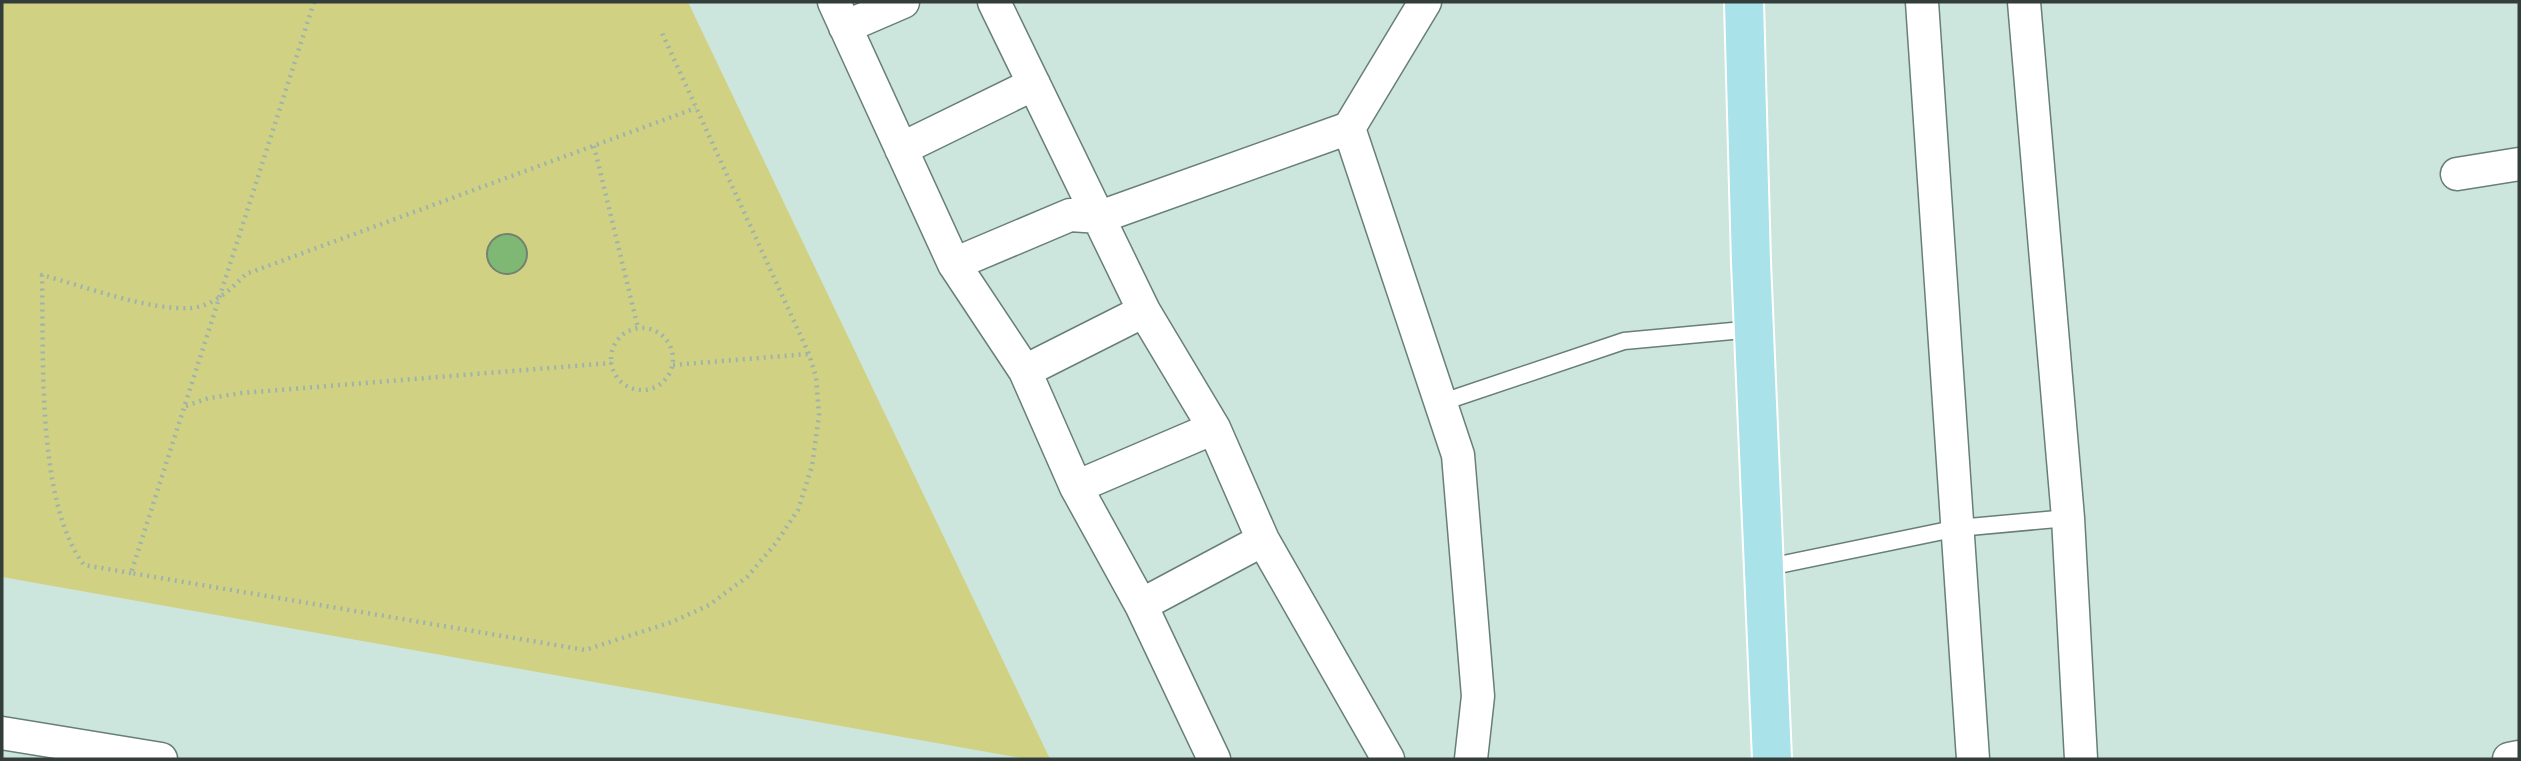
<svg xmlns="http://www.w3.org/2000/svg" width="2521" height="761" viewBox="0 0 2521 761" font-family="Quicksand,sans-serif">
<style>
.green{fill:#d1d183}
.building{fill:#7fb775;stroke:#738170;stroke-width:2}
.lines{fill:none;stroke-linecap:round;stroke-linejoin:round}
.lane-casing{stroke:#687f78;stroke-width:19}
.street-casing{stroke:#687f78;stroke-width:35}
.primary-casing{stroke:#fff;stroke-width:42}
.path{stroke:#9eb3ac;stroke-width:4.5;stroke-dasharray:2 5;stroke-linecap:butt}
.lane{stroke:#fff;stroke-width:16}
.street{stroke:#fff;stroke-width:32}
.primary{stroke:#a9e2e8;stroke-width:38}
</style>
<rect width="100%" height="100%" fill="#cde6dd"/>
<!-- green -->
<path class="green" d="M2 2H688L1050 759H1027L2 577Z"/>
<!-- building -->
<path class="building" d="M487 254a20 20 0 1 1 40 0a20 20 0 1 1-40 0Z"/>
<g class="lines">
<defs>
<path id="lane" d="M1440 403 1624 341 1754 329
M1764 568 1958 528 2068 518"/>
<path id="street" d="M834 2 954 264 1025 371 1076 487 1141 605 1214 759
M994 2 1144 311 1214 428 1263 540 1388 759
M1425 2 1349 128 1458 455 1478 696 1471 759
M1922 2 1973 759
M2024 2 2068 518 2081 759
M845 27 903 2
M901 149 1034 84
M2457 174 2519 164
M954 264 1070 215 1100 217 1349 128
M1025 371 1144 311
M1076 487 1214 428
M1141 605 1263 540
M2 733 161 759
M2509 759 2519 757"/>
<path id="primary" d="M1744 2 1751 262 1772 759"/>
</defs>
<!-- lane casing -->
<use href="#lane" class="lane-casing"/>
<!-- street casing -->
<use href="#street" class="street-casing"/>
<!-- primary casing -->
<use href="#primary" class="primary-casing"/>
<!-- path -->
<path class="path" d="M314 2 131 573 585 650 672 622 709 605 747 577 776 543 798 510 812 466 819 415 816 377 809 354 662 33
M594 146 638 328
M611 359a31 31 0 1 1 62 0a31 31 0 1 1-62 0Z
M673 365 808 354
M186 406 209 398 242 393 611 363
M131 573 84 565C36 502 44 354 42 275 83 286 150 311 191 308 214 306 231 289 246 274L696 108"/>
<!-- lane -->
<use href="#lane" class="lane"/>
<!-- street -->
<use href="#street" class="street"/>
<!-- primary -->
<use href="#primary" class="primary"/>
</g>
<!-- border -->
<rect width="2521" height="761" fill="none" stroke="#333d3a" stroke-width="7"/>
</svg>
